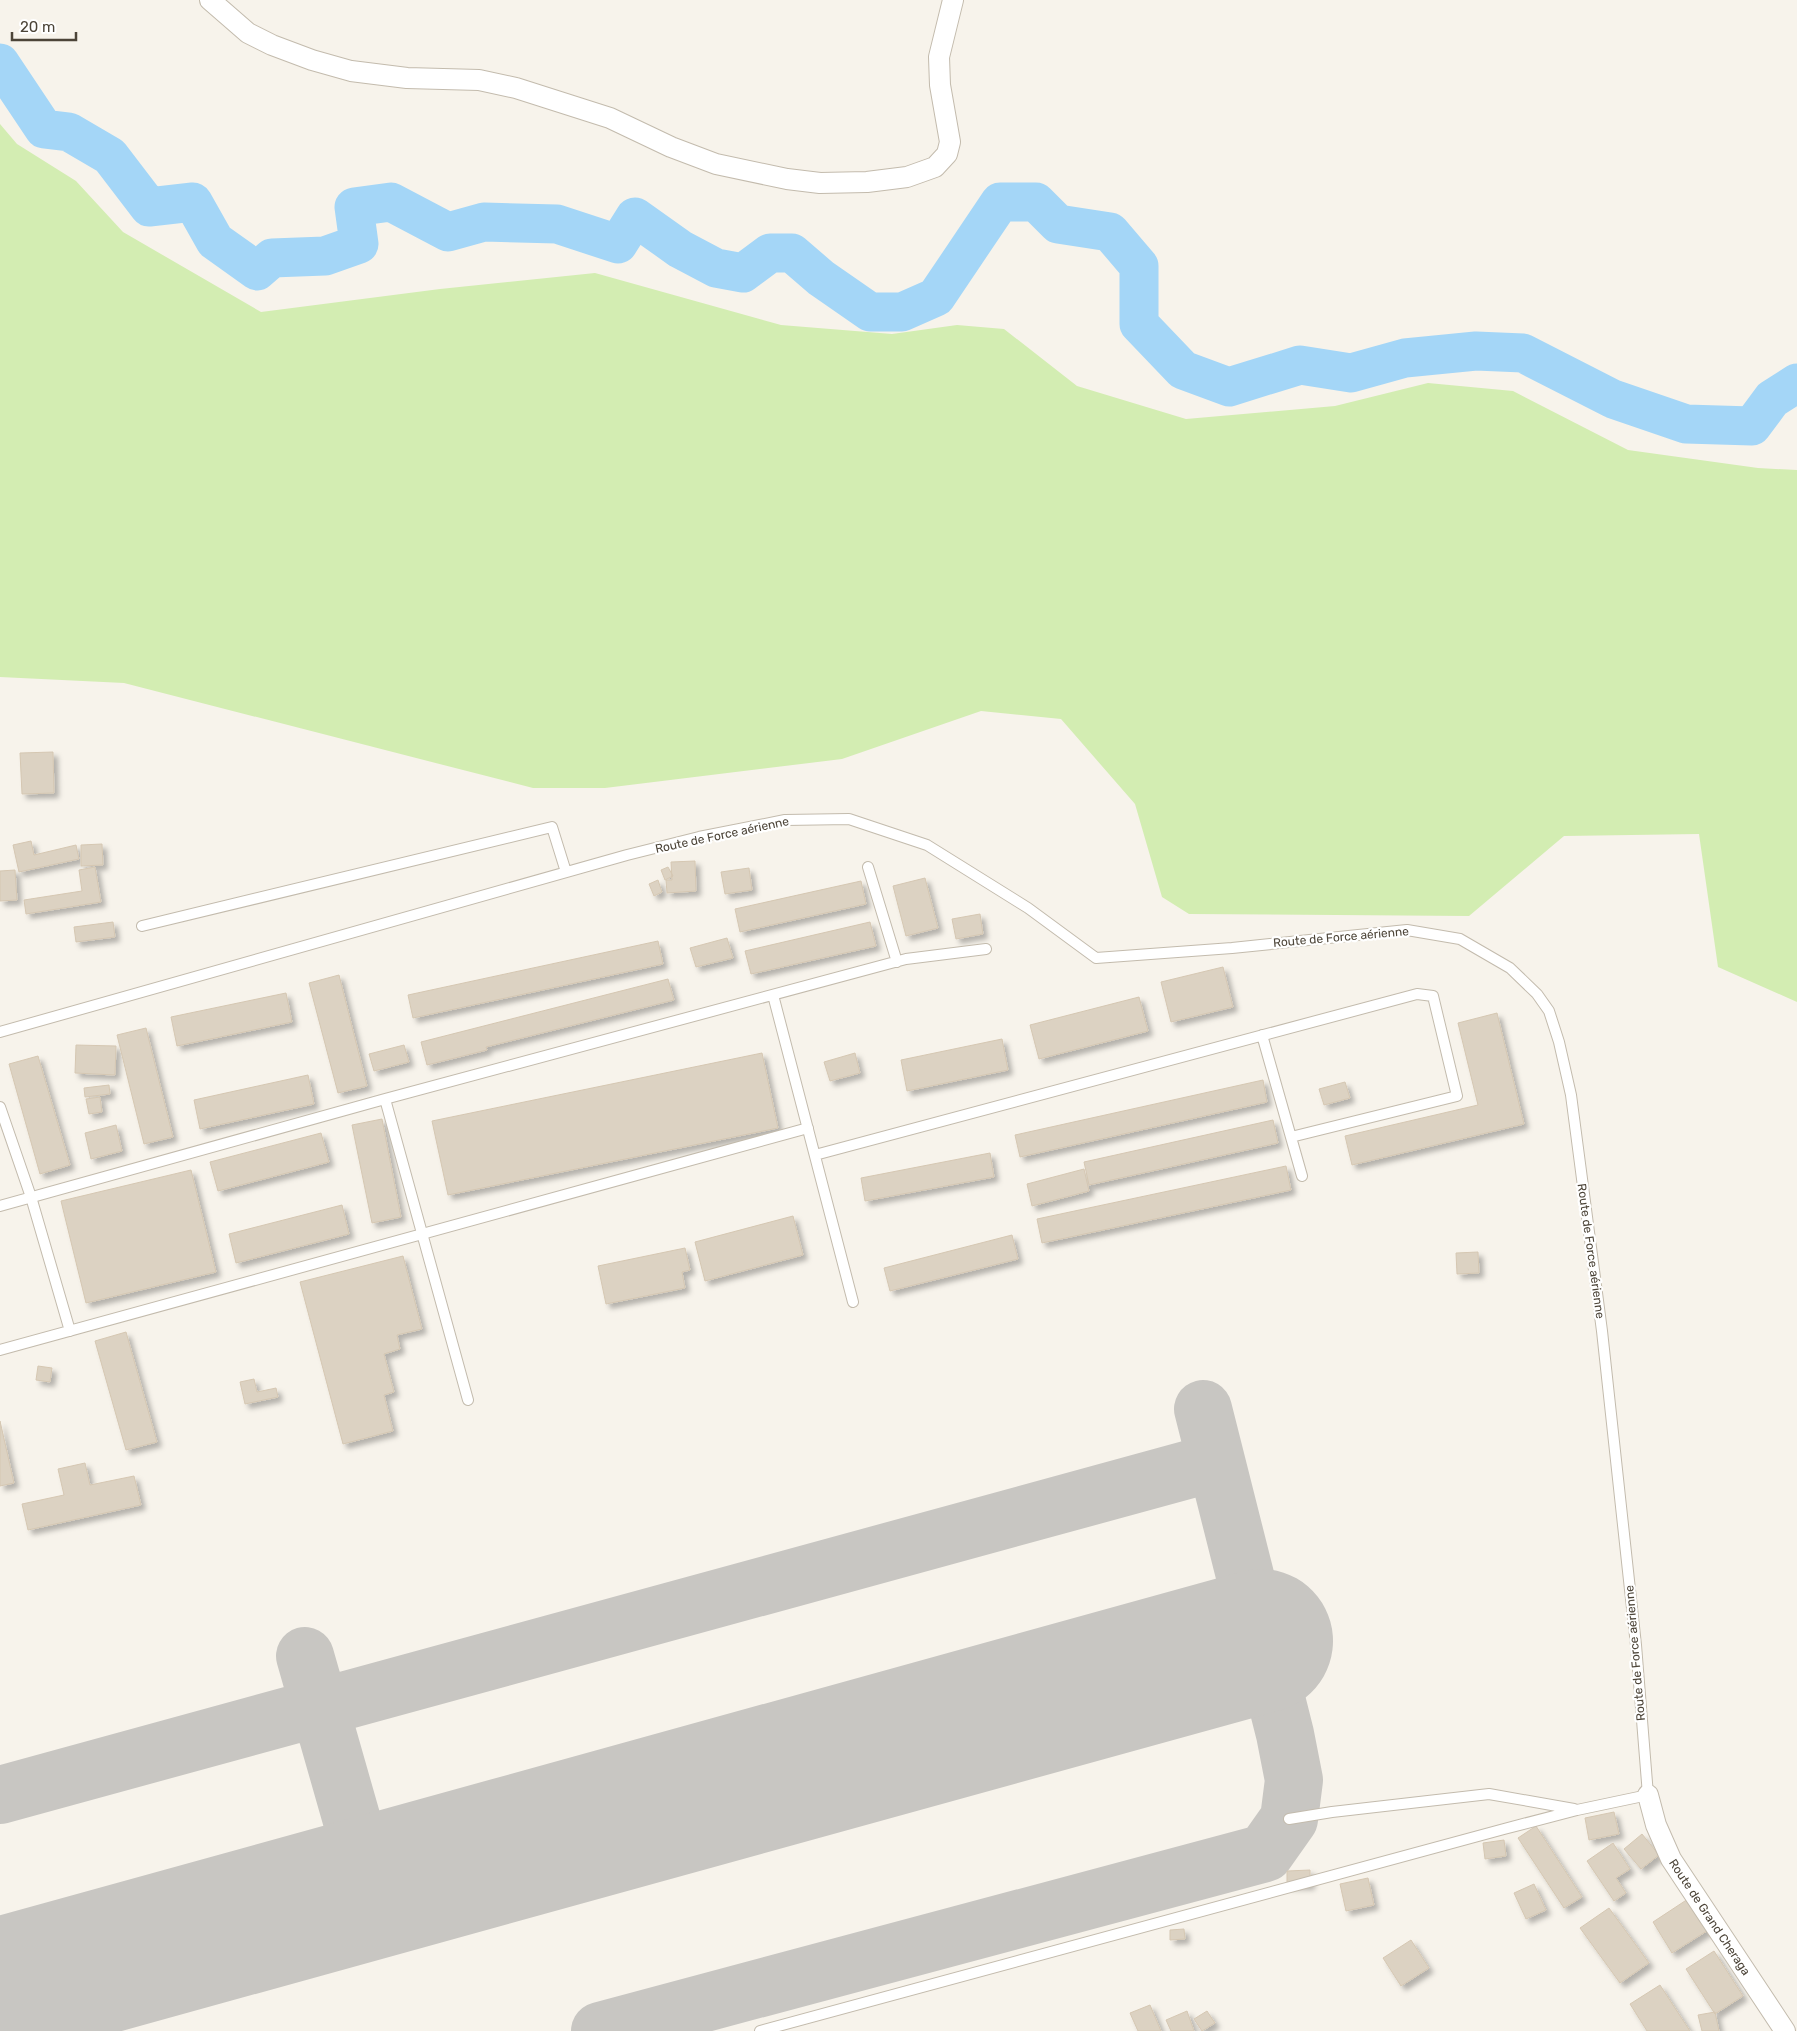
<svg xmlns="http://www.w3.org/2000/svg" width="1797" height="2031" viewBox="0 0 1797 2031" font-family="Rubik,sans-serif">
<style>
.green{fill:#d3edb2}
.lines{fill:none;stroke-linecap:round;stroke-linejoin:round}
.river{stroke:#a4d6f7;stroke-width:39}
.taxiway{stroke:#c8c6c2;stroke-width:58}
.runway{stroke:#c8c6c2;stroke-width:144}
.building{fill:#dcd2c2;stroke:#d5c7b2;filter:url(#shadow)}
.lane-casing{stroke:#c3bbad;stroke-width:12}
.street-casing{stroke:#c3bbad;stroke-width:22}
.lane{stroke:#fff;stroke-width:10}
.street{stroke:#fff;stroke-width:20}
.labels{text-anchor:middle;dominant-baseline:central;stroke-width:4.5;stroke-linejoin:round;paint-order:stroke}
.street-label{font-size:12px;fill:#4c4438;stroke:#fff}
</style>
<defs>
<filter id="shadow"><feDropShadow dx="4.5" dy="4.5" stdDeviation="2.5" flood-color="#0004"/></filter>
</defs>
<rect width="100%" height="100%" fill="#f7f3eb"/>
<!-- green -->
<path class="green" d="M0 124 17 144 76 181 123 232 261 312 440 289 595 273 781 325 892 334 957 325 1004 329 1077 386 1186 419 1335 406 1428 383 1513 391 1628 450 1758 468 1797 470V1002L1718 967 1699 834 1564 836 1469 916 1189 914 1162 897 1135 804 1061 719 981 711 842 759 605 788H533L124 683 0 677Z"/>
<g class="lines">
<!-- river -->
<path class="river" d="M0 63 44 129 69 132 110 156 149 207 193 202 215 241 257 271 272 258 325 256 359 244 354 207 391 202 448 232 484 222 557 224 618 244 635 217 680 249 716 268 743 273 770 253H792L821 278 870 312H902L936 297 1000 202H1036L1058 224 1110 232 1139 266V324L1183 370 1229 387 1300 365 1351 373 1405 358 1476 351 1523 353 1613 399 1686 424 1752 426 1772 399 1797 383"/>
<!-- taxiway -->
<path class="taxiway" d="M305 1656 371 1887
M0 1795 1216 1462
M600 2031 1265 1853 1289 1819 1294 1780 1285 1734 1203 1409"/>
<!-- runway -->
<path class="runway" d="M0 1990 1261 1641"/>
</g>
<!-- building -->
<path class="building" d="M53 752 54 793 22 794 20 753Z
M31 841 34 855 76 845 79 859 19 872 13 845Z
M102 844 103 865 81 866V845Z
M695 861 696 891 667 893 666 880H672L671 862Z
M95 867 101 902 26 914 24 900 82 891 79 870Z
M668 867 673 876 665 880 661 870Z
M749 868 752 890 725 894 721 872Z
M15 870 17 900 0 901V871Z
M925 878 938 928 906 936 893 886Z
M658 880 662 892 654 896 649 884Z
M861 881 866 904 740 932 735 909Z
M980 914 983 934 956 939 952 919Z
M113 922 115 937 76 942 74 927Z
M870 922 876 946 751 974 745 951Z
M727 938 733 958 696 967 690 948Z
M658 941 663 964 413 1018 408 995Z
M1223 967 1233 1007 1171 1022 1161 982Z
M339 975 367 1086 338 1093 309 983Z
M668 979 674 1000 486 1047 487 1050 427 1065 421 1042Z
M286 993 292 1022 177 1046 171 1017Z
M1139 997 1148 1031 1039 1059 1030 1025Z
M1497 1013 1524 1124 1352 1165 1345 1136 1478 1105 1458 1023Z
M146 1028 173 1137 144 1144 117 1035Z
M1002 1039 1008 1070 907 1091 901 1060Z
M76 1045 116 1046 115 1075 75 1073Z
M404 1045 409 1062 374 1071 369 1054Z
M762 1053 778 1128 448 1195 432 1121Z
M855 1053 860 1073 830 1081 824 1062Z
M38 1056 70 1165 40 1174 9 1064Z
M308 1075 314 1104 200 1129 194 1100Z
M1263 1080 1267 1102 1020 1157 1015 1135Z
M1345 1082 1350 1098 1324 1105 1319 1089Z
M109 1085 110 1094 85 1097 84 1088Z
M100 1097 102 1112 89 1114 86 1099Z
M382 1119 401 1217 372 1223 352 1125Z
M1273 1120 1278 1143 1089 1185 1084 1162Z
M116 1125 122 1151 91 1159 85 1133Z
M321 1133 329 1162 218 1191 210 1162Z
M990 1153 994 1177 865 1201 861 1178Z
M1286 1166 1291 1190 1042 1243 1037 1219Z
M1084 1169 1089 1191 1032 1206 1027 1184Z
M191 1170 216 1272 86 1303 61 1201Z
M342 1205 349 1234 236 1263 229 1234Z
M793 1216 803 1255 705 1281 695 1242Z
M1012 1235 1018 1259 890 1291 884 1268Z
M685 1248 690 1270 682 1272 685 1288 606 1304 598 1266Z
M1478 1252 1479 1273 1457 1274 1456 1253Z
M403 1256 422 1329 397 1335 400 1349 384 1354 394 1392 384 1395 393 1431 343 1444 300 1282Z
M126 1332 157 1442 126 1450 95 1341Z
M38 1366 52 1368 50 1382 36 1380Z
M254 1379 257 1392 276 1388 278 1397 245 1404 240 1382Z
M0 1421 14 1483 0 1486Z
M85 1463 90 1485 134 1476 141 1505 28 1530 22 1504 64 1495 58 1469Z
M1614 1812 1619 1834 1589 1840 1585 1818Z
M1536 1826 1582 1897 1564 1908 1518 1838Z
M1642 1834 1659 1855 1641 1869 1624 1849Z
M1504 1840 1506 1856 1485 1859 1483 1843Z
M1613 1843 1630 1869 1616 1878 1626 1893 1614 1901 1587 1861Z
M1310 1870V1885H1287V1871Z
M1368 1878 1374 1905 1346 1911 1340 1884Z
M1534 1884 1546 1910 1526 1919 1514 1893Z
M1691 1897 1710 1929 1672 1953 1653 1922Z
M1609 1908 1649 1963 1620 1983 1580 1928Z
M1184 1929 1185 1939 1170 1940V1930Z
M1411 1940 1429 1968 1401 1986 1383 1958Z
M1714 1951 1743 1996 1715 2014 1686 1969Z
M1660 1985 1690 2031H1647L1630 2004Z
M1150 2005 1161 2031H1138L1130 2013Z
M1187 2011 1194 2031H1171L1166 2020Z
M1207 2011 1215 2023 1202 2031 1194 2019Z
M1715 2012 1719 2031H1702L1698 2015Z"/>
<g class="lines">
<defs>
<path id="lane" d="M868 867 897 962
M142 926 552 827 566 872
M773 995 853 1302
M0 1032 627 855 699 837 785 820 849 819 927 845 1028 908 1096 958 1232 948 1407 930 1460 939 1510 968 1537 994 1549 1011 1559 1042 1571 1095 1602 1331 1636 1645 1648 1795 1577 1810 1504 1829 760 2031
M1262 1035 1302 1176
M385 1099 468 1400
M0 1107 31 1197 70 1331
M815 1155 1417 994 1433 996 1457 1096 1291 1137
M0 1206 385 1099 906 959 986 949
M0 1350 808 1128
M1289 1819 1332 1812 1489 1794 1574 1809"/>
<g id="street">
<path d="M210 0 248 33 272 45 312 60 351 71 407 78 479 80 516 88 610 118 671 147 716 164 787 179 820 183 867 182 907 177 935 167 947 154 950 142 940 85 939 57 953 0"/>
<path id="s1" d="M1648 1795 1656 1825 1671 1859 1785 2031"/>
</g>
</defs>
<!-- lane casing -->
<use href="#lane" class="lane-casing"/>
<!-- street casing -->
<use href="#street" class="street-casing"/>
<!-- lane -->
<use href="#lane" class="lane"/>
<!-- street -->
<use href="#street" class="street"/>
</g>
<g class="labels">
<!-- street labels -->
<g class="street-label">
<text transform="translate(722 835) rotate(-12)">Route de Force aérienne</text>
<text transform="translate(1341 937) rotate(-5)">Route de Force aérienne</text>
<text transform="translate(1591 1251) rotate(82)">Route de Force aérienne</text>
<text transform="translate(1635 1653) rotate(-95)">Route de Force aérienne</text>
<text stroke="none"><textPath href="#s1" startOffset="138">Route de Grand Cheraga</textPath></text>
</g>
</g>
<!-- scale -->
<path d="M12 32v8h64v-8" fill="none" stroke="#4c4438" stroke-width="2.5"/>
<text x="20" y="32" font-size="15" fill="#4c4438" stroke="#ffffff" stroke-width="4" paint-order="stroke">20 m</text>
</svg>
